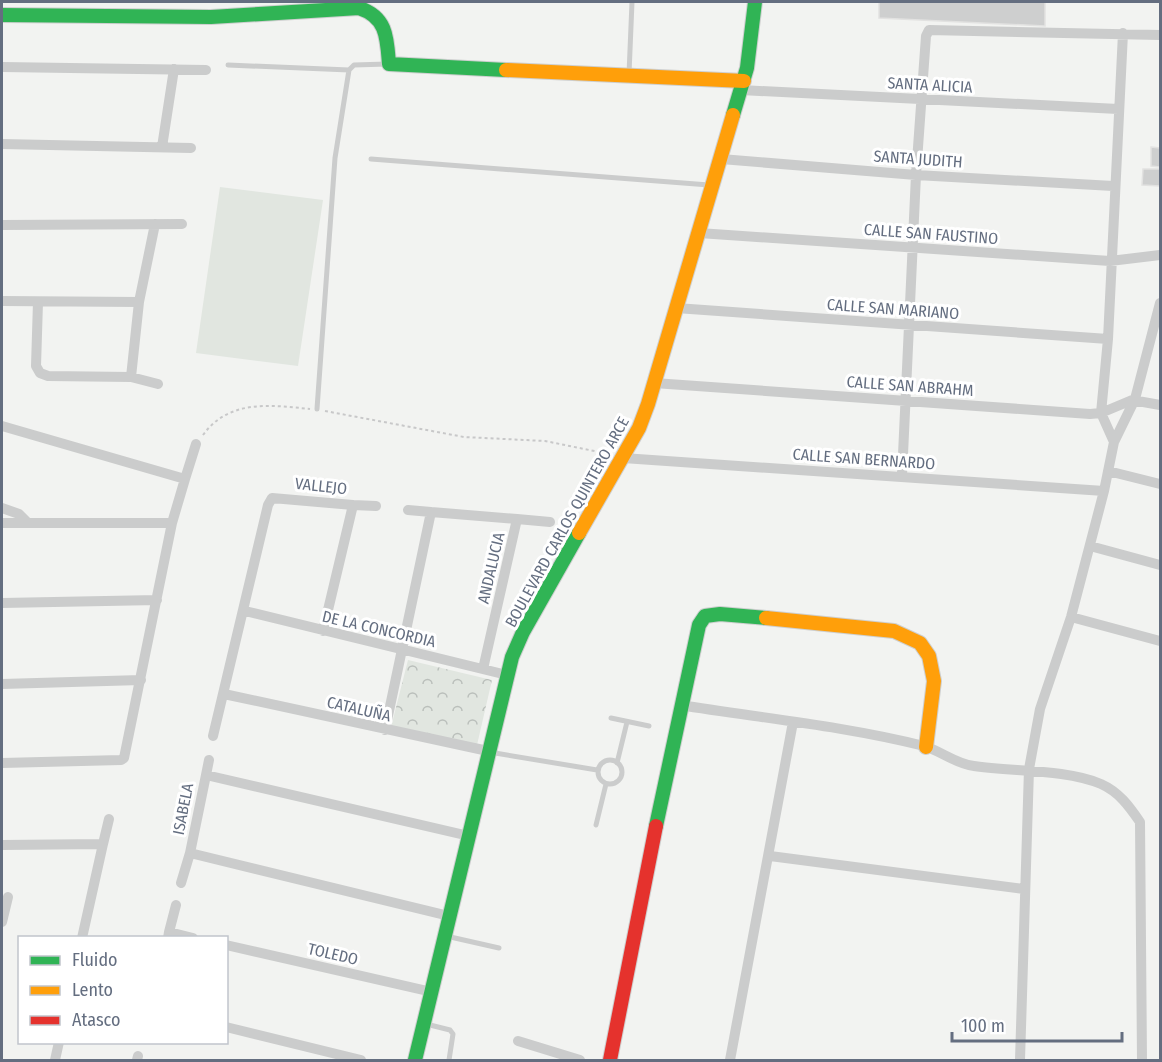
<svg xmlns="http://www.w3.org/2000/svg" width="1162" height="1062" viewBox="0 0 1162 1062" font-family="'Fira Sans Condensed',sans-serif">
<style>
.forest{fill:url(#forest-crowns)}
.garden{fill:#e1e6e0}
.building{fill:#cecfcf;stroke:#e2e2e1;stroke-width:1.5}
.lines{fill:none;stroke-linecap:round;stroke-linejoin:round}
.fast-casing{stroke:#cecfcf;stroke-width:16}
.slow-casing{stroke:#cecfcf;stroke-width:16}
.jam-casing{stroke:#cecfcf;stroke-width:16}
.path{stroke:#c8c8c9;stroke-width:2;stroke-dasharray:3 3;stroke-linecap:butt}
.lane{stroke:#cbcccc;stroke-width:5}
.street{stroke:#cbcccc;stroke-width:10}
.fast{stroke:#30b455;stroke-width:14}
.slow{stroke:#ff9f0a;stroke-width:14}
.jam{stroke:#e5322d;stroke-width:14}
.labels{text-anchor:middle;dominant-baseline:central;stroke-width:6;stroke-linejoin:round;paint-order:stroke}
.street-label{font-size:16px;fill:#646e80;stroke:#fff}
</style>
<defs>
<pattern id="forest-crowns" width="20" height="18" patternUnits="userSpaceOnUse" patternTransform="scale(1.5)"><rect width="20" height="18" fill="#e1e6e0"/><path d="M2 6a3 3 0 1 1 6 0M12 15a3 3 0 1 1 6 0" fill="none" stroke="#babfbb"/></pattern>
</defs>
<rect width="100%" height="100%" fill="#f2f3f1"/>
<!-- forest -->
<path class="forest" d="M408 660 492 680 477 745 391 727Z"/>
<!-- garden -->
<path class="garden" d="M220 187 323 200 298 366 196 353Z"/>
<!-- building -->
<path class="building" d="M879 2H1045V26L879 18Z
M1151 147 1160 148V167L1151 166Z
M1143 169H1160V186L1142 185Z"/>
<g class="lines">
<defs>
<path id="fast" d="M2 15 211 17 359 8C387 17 387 38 389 64L506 70
M733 115 747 68 755 2
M656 826 699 625 705 616 720 614 766 618
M415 1060 512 657 523 632 579 533"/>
<path id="slow" d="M506 70 744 81
M579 533 639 428 648 404 733 115
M766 618 894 631 920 643 929 656 934 681 926 747"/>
<path id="jam" d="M610 1060 656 826"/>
</defs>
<!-- fast casing -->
<use href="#fast" class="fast-casing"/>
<!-- slow casing -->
<use href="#slow" class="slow-casing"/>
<!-- jam casing -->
<use href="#jam" class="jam-casing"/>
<!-- path -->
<path class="path" d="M325 411 464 437 545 441 609 454
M203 435C229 399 271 405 310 409"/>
<!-- lane -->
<path class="lane" d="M228 65 349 70
M629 74 632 2
M371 159 709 185
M317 409 335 158 349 70 354 65 387 64
M611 718 649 726
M489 752 597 770
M598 772a12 12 0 1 1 24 0a12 12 0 1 1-24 0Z
M617 763 627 722
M596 825 606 784
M446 936 499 948
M426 1024 450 1030 453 1034 449 1060"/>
<!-- street -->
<path class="street" d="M2 67 206 70
M741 90 1118 109
M2 144 191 148
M162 147 174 69
M721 159 916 175 1113 186
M2 225 182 224
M699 233 1110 261 1160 255
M2 301 139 302
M38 302 36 366 40 373 48 376 131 377 158 384
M676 308 1108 339
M131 377 139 302 155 224
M654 383 1090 414 1101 413 1132 400 1160 405
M2 426 185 479 172 523 124 758 121 760 2 763
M1114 442 1101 413 1108 339 1123 33
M623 458 1104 491
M1108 471 1160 484
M902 476 916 175 926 36 929 30 1160 35
M185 479 196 444
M353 505 376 506
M2 508 19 514 27 522
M408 510 431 512
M517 519 550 522
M2 523H172
M1090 546 1160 565
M2 603 157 600
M245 611 507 675
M1071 617 1160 641
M2 684 141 680
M224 694 488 751
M680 705C761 718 844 726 924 746 941 751 956 764 974 766 1013 772 1065 769 1101 784 1119 792 1129 806 1140 822L1142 1060
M385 730 431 512 517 519 483 669
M213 736 268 505 272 498 353 505 323 631
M206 775 209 760
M103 844 109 819
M2 845 103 844 82 938
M770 856 1024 889
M181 883 190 853
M449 916 190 853 206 775 469 836
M2 922 8 897
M169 932 176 905
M168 938 169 932 193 938
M226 945 432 992
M226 1027 361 1060
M518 1041 580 1060
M55 1060 59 1042
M137 1060 138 1056
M730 1060 793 722
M1020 1060 1029 769 1040 709 1071 617 1104 491 1114 442 1135 399 1160 303"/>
<!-- fast -->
<use href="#fast" class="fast"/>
<!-- slow -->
<use href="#slow" class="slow"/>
<!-- jam -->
<use href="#jam" class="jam"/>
</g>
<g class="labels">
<!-- street labels -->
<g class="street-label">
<text transform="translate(930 85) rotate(3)">SANTA ALICIA</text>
<text transform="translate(918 159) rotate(4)">SANTA JUDITH</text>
<text transform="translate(931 234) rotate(4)">CALLE SAN FAUSTINO</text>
<text transform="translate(893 309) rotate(4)">CALLE SAN MARIANO</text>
<text transform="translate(910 386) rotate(4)">CALLE SAN ABRAHM</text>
<text transform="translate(864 459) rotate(4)">CALLE SAN BERNARDO</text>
<text transform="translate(321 486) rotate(6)">VALLEJO</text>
<text transform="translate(567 522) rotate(-61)">BOULEVARD CARLOS QUINTERO ARCE</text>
<text transform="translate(491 568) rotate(-77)">ANDALUCIA</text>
<text transform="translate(379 629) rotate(13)">DE LA CONCORDIA</text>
<text transform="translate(359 709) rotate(13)">CATALUÑA</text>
<text transform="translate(183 809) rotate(-79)">ISABELA</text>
<text transform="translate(333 954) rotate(13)">TOLEDO</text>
</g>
</g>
<!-- border -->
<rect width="1162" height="1062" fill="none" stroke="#646e80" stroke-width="6"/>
<!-- legend -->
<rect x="18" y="936" width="210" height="108" fill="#ffffff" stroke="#c1c5cc" stroke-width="1.5"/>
<rect x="30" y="956" width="30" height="9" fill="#30b455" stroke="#c1c5cc" stroke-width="1.5"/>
<text x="72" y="966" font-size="18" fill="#646e80">Fluido</text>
<rect x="30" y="986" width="30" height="9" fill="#ff9f0a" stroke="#c1c5cc" stroke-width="1.5"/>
<text x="72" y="996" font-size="18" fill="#646e80">Lento</text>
<rect x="30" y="1016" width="30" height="9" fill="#e5322d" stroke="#c1c5cc" stroke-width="1.5"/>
<text x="72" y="1026" font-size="18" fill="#646e80">Atasco</text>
<!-- scale -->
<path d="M952 1032v9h170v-9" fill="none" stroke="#646e80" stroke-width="3"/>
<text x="961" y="1032" font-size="18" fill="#646e80" stroke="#ffffff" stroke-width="4.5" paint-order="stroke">100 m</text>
</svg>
